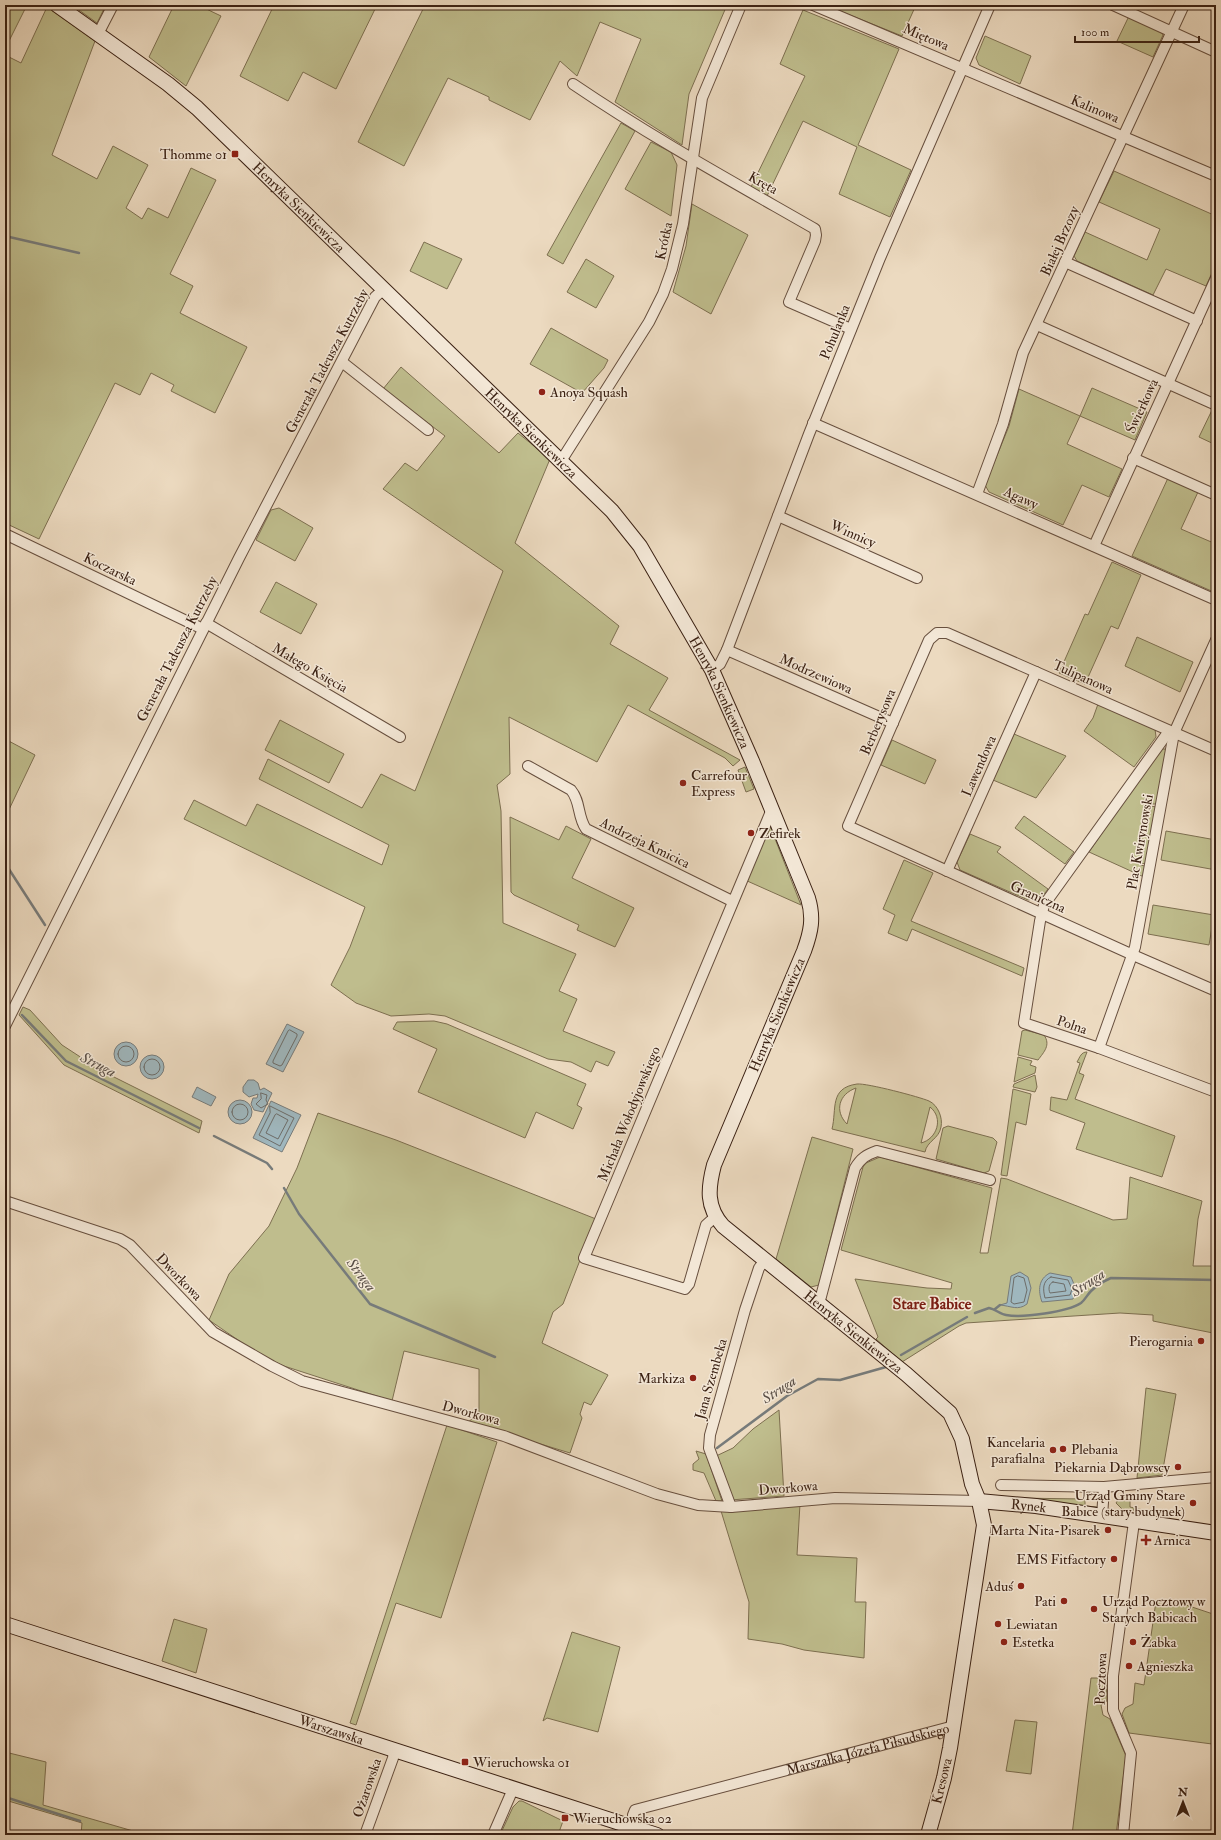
<svg xmlns="http://www.w3.org/2000/svg" width="1221" height="1840" viewBox="0 0 1221 1840" font-family="'IM FELL Double Pica',serif">
<style>
.green{fill:#bfbd8d;stroke:#7d6f50;fill-rule:evenodd}
.water{fill:#9fb7be;stroke:#777b7a}
.lines{fill:none;stroke-linecap:round;stroke-linejoin:round}
.shore{stroke:#6d6c68;stroke-width:1}
.stream{stroke:#777b7a;stroke-width:2.5}
.street-casing{stroke:#674f3e;stroke-width:12}
.secondary-casing{stroke:#3b2113;stroke-width:16}
.street{stroke:#f3e7d6;stroke-width:10}
.secondary{stroke:#f3e7d6;stroke-width:14}
.poi-dot{fill:#8f2418;stroke:#f3e7d6;stroke-width:1.5}
.labels{text-anchor:middle;dominant-baseline:central;stroke-width:3;stroke-linejoin:round;paint-order:stroke}
.street-label{font-size:14px;fill:#3b2113;stroke:#f3e7d6}
.poi-label{font-size:14px;fill:#3b2113;stroke:#f3e7d6;text-anchor:start}
.water-label{font-size:15px;font-style:italic;fill:#594e46;stroke:#f3e7d6}
.quarter-label{font-size:16px;font-weight:bold;fill:#7a1f14;stroke:#f3e7d6}
</style>
<rect width="100%" height="100%" fill="#ecdac0"/>
<filter id="stains"><feTurbulence type="fractalNoise" baseFrequency=".005" numOctaves="4"/><feColorMatrix values="0 0 0 0 .2 0 0 0 0 .09 0 0 0 0 .02 0 0 0 .5 -.17"/></filter>
<radialGradient id="worn" r=".72"><stop offset=".6" stop-color="#630" stop-opacity="0"/><stop offset="1" stop-color="#630" stop-opacity=".3"/></radialGradient>
<!-- green -->
<path class="green" d="M6 5H27L5 49V6Z
M72 5H106L97 23Z
M174 5H198L221 16 186 86 149 57Z
M274 5H377L336 89 303 72 288 101 240 76Z
M425 5H727L689 94 682 145 615 102 641 39 600 22 577 76 560 61 530 120 489 100V97L448 78 404 166 358 142Z
M837 5H916L902 36 835 9Z
M47 7 95 41 52 155 97 179 113 146 148 165 126 208 142 219 148 208 168 218 191 168 216 180 170 274 193 286 180 313 247 347 215 413 171 391 174 385 151 373 140 395 115 383 39 539 5 523V55L21 63Z
M803 10 899 49 858 145 911 170 890 217 839 194 857 147 803 121 767 196 751 187 805 76 780 64Z
M1129 16 1160 30 1163 35 1153 57 1117 41Z
M985 36 1031 56 1020 84 979 65 976 58Z
M621 123 635 131 563 264 547 255Z
M651 142 671 152 677 165 671 216 625 189Z
M1114 171 1216 216V264L1206 286 1166 269 1153 295 1077 261 1074 256 1085 232 1147 260 1160 229 1099 202Z
M692 204 748 235 711 314 673 292 686 246Z
M424 242 462 259 447 289 410 271Z
M586 259 614 276 596 308 567 292Z
M551 328 608 360 604 368 582 393 530 364Z
M401 367 499 453 518 433 550 459 515 543 619 626 610 644 668 678 649 710 740 760 733 766 725 758 628 705 597 762 509 717 510 774 497 785 501 811 503 923 576 954 559 991 577 999 563 1031 615 1052 608 1066 596 1061 591 1072 571 1062 548 1059 445 1016 429 1014 391 1016 356 1003 331 985 350 947 365 907 184 819 194 800 246 826 257 804 382 865 389 845 259 779 268 759 362 808 381 774 415 791 503 571 383 489 405 463 417 471 445 436 383 389Z
M1092 388 1147 412 1135 440 1080 416 1067 444 1122 469 1109 497 1082 485 1063 525 989 492 985 485 1009 426 1019 389 1080 416Z
M1213 408 1216 409V445L1199 437Z
M1168 478 1198 492 1181 529 1216 544V593L1132 556Z
M279 508 313 528 295 561 256 540 271 510Z
M1112 562 1141 575 1118 629 1111 626 1085 684 1059 673 1085 614 1088 615Z
M276 582 317 604 301 634 260 612Z
M1137 637 1193 662 1180 692 1125 666Z
M1098 704 1155 729 1156 737 1134 767 1084 731 1093 718Z
M280 720 344 754 329 783 265 750Z
M1014 734 1066 756 1036 798 993 780Z
M5 739 35 755 5 818Z
M892 740 936 760 925 784 881 765Z
M1160 749H1165L1167 752 1157 804H1151L1150 806 1157 807 1146 864 1140 863V865L1145 866 1144 877 1089 852Z
M745 767 754 789 746 792 738 770Z
M1024 816 1074 852 1065 864 1015 828Z
M510 817 559 840 566 826 591 839 572 878 634 908 615 947 577 930 579 925 514 895 511 892Z
M770 826 801 905 745 880Z
M1166 831 1216 840V870L1161 860Z
M970 834 1001 847 997 852 1048 889 1042 897 1028 900 960 870 957 862Z
M904 860 933 873 911 921 1024 968 1022 976 912 929 907 941 888 933 895 915 883 909Z
M1153 905 1214 915 1209 945 1148 934Z
M23 1007 30 1010 62 1045 85 1060 84 1062 202 1121 199 1133 64 1065 19 1015Z
M434 1021 447 1024 586 1084 577 1105 582 1108 573 1129 536 1112 525 1138 418 1092 437 1049 393 1029 397 1022Z
M1025 1030 1044 1035C1051 1045 1044 1052 1038 1060L1018 1055 1022 1031Z
M1087 1052 1079 1073 1084 1075 1075 1099 1175 1136 1162 1177 1076 1149 1085 1123 1050 1110 1051 1097 1067 1100 1080 1063 1077 1062C1080 1057 1081 1052 1087 1052Z
M1018 1057 1032 1061 1030 1065 1036 1067 1035 1073 1014 1082Z
M1035 1075 1037 1087 1035 1092 1013 1087 1014 1084Z
M857 1084C867 1083 920 1097 929 1101 938 1105 943 1118 941 1127 939 1139 927 1141 925 1152L832 1129C837 1109 829 1088 857 1084ZM856 1088 847 1124C834 1111 839 1094 856 1088ZM930 1107C944 1118 937 1139 921 1143Z
M1013 1089 1031 1094 1026 1125 1016 1122 1007 1176 1001 1175Z
M318 1113 396 1140 596 1219 563 1304 553 1312 542 1343 608 1375 591 1405 584 1402 580 1414 582 1418 570 1453 468 1422 479 1414V1369L404 1351 392 1401 284 1366 261 1356 209 1320 229 1274 269 1226 297 1168Z
M948 1126 993 1138 997 1142 989 1171 984 1173 936 1159 943 1128Z
M812 1137 853 1149 819 1285 811 1287 776 1259Z
M880 1157 992 1188 980 1253H988L1001 1178 1007 1179 1113 1220 1127 1219 1130 1177 1202 1201 1198 1219 1193 1266H1216V1330L1214 1329 1213 1333 1153 1321V1315L1120 1313 966 1323 959 1326 902 1362 876 1339 878 1337 855 1279 927 1288 951 1289 952 1283 841 1250 863 1167 866 1163Z
M1146 1388 1176 1394 1162 1475 1137 1478Z
M779 1410 784 1496 730 1500 714 1457 733 1448 753 1429Z
M447 1425 497 1442 441 1618 396 1603 356 1725 350 1723Z
M696 1451 706 1454 722 1501H716L704 1473 693 1470V1464L699 1459Z
M1130 1495V1507L1143 1510H1123L1116 1503 1118 1500Z
M1013 1498 1085 1499V1506L1097 1507 1096 1509Z
M800 1504 797 1555 857 1558 855 1602H866L864 1658 804 1650 782 1644 748 1639 749 1602 721 1511Z
M1156 1601 1186 1605 1216 1615V1731L1212 1728V1744L1129 1733 1122 1714 1125 1708 1133 1704 1135 1683 1144 1685Z
M174 1619 207 1629 196 1673 162 1661Z
M572 1632 620 1647 598 1732 547 1718 543 1721Z
M1091 1678H1106L1107 1699 1106 1702 1101 1705 1103 1715 1110 1719 1126 1756 1116 1835H1072Z
M1015 1720 1037 1722 1031 1774 1006 1771Z
M5 1752 46 1762 43 1805 147 1835H81L82 1823 5 1800Z
M519 1801H522L563 1821 558 1835H500L513 1807Z"/>
<!-- water -->
<path class="water" d="M287 1024 304 1032 283 1072 266 1064Z
M114 1054a12 12 0 1 1 24 0a12 12 0 1 1-24 0Z
M140 1067a12 12 0 1 1 24 0a12 12 0 1 1-24 0Z
M248 1080H254L258 1083 260 1090 264 1088 272 1093 263 1112 254 1110 251 1104 253 1098H257L258 1094 249 1097 243 1092V1087Z
M197 1087 216 1097 211 1106 192 1097Z
M228 1112a12 12 0 1 1 24 0a12 12 0 1 1-24 0Z
M271 1101 301 1115 282 1152 253 1138Z
M1020 1272 1028 1277 1031 1288 1027 1304C1018 1311 1011 1306 1000 1305L1007 1303 1011 1276Z
M1050 1273 1071 1277 1076 1289 1073 1299 1042 1302C1038 1291 1038 1279 1050 1273Z"/>
<g class="lines">
<!-- shore -->
<path class="shore" d="M290 1030 297 1034V1036L282 1065 280 1066 273 1063V1061L288 1031Z
M118 1054a8 8 0 1 1 16 0a8 8 0 1 1-16 0Z
M144 1067a8 8 0 1 1 16 0a8 8 0 1 1-16 0Z
M261 1093 267 1095 266 1100 268 1104 261 1108 256 1104 261 1099Z
M232 1112a8 8 0 1 1 16 0a8 8 0 1 1-16 0Z
M270 1106 294 1118 280 1146 259 1135 270 1113Z
M277 1114 288 1120 278 1139 266 1133 275 1115Z
M1018 1276 1024 1278 1027 1290 1024 1302 1014 1304 1011 1302 1014 1278Z
M1051 1277 1068 1280 1072 1289 1070 1295 1045 1298C1043 1290 1042 1281 1051 1277Z
M1053 1282 1064 1284 1066 1291 1050 1293C1048 1289 1049 1283 1053 1282Z"/>
<!-- stream -->
<path class="stream" d="M5 236 79 253
M5 863 45 925
M22 1015 66 1061 199 1128
M214 1136 267 1163 272 1169
M284 1188 299 1214 370 1304 495 1357
M995 1309 1000 1305
M975 1313 989 1308C995 1309 1000 1314 1006 1315 1023 1318 1067 1312 1081 1303 1085 1300 1087 1295 1091 1291 1097 1285 1104 1281 1111 1278L1216 1280
M901 1355 967 1317
M717 1448 787 1396 818 1379 840 1380 886 1367
M5 1797 80 1821"/>
<defs>
<g id="street">
<path d="M813 5 1216 176"/>
<path d="M1113 5 1216 52"/>
<path d="M98 34 113 5"/>
<path d="M573 84C651 137 733 182 815 229L816 235 815 241 789 302 851 329"/>
<path d="M1065 262 1197 321"/>
<path d="M1037 325 1216 405"/>
<path d="M342 362 428 430"/>
<path d="M813 423 1216 600"/>
<path d="M1133 458 1216 495"/>
<path d="M561 461 649 322 663 294 672 269 683 224 702 98 741 5"/>
<path d="M977 494 1003 424 1023 353 1184 5"/>
<path d="M778 516 917 578"/>
<path d="M5 534 203 629"/>
<path d="M1094 546 1216 278"/>
<path d="M206 623 400 737"/>
<path d="M727 650 893 723"/>
<path d="M712 670 720 664 727 650 809 434 880 258 990 5"/>
<path d="M1169 731 1044 905 1040 921 1024 1023 1099 1048 1216 1092"/>
<path d="M1216 751 947 633H937L929 640 848 826 1133 955 1216 991"/>
<path d="M528 766 571 790C581 802 577 816 586 829L732 901"/>
<path d="M947 871 1036 672"/>
<path d="M5 1026 239 558 375 297 384 289"/>
<path d="M1099 1048 1135 947 1174 733 1216 640"/>
<path d="M5 1201 120 1239 130 1245 213 1332 272 1366 302 1381 504 1436 657 1494 698 1505 731 1507 835 1498 979 1501"/>
<path d="M715 1217 706 1225 689 1284 685 1289 584 1258 772 809"/>
<path d="M819 1304 855 1168C861 1158 866 1155 877 1151L990 1180"/>
<path d="M1001 1485 1104 1487 1216 1477"/>
<path d="M731 1507 709 1448 710 1435 745 1310 759 1268 765 1260"/>
<path d="M1102 1517 1104 1487"/>
<path id="s1" d="M633 1815 635 1810 954 1726"/>
<path d="M365 1835 393 1758 394 1750"/>
<path d="M493 1835 513 1789"/>
<path d="M1123 1835 1131 1753 1113 1710V1676L1134 1522"/>
</g>
<g id="secondary">
<path id="s2" d="M57 5 168 84 197 108 612 511 640 546 712 670 752 761 808 898C814 918 811 932 804 951L714 1165C708 1188 706 1207 723 1226L906 1374 950 1413 962 1439 972 1484 979 1501 984 1525 950 1748 944 1778 928 1835"/>
<path id="s3" d="M979 1501 1036 1506 1216 1533"/>
<path id="s4" d="M5 1624 657 1835"/>
</g>
</defs>
<!-- street casing -->
<use href="#street" class="street-casing"/>
<!-- secondary casing -->
<use href="#secondary" class="secondary-casing"/>
<!-- street -->
<use href="#street" class="street"/>
<!-- secondary -->
<use href="#secondary" class="secondary"/>
</g>
<!-- markers -->
<g class="poi-dot">
<rect x="231" y="150" width="8" height="8" rx="2"/>
<circle cx="542" cy="392" r="4"/>
<circle cx="683" cy="783" r="4"/>
<circle cx="751" cy="833" r="4"/>
<circle cx="1201" cy="1341" r="4"/>
<circle cx="693" cy="1378" r="4"/>
<circle cx="1063" cy="1449" r="4"/>
<circle cx="1053" cy="1450" r="4"/>
<circle cx="1178" cy="1467" r="4"/>
<circle cx="1193" cy="1503" r="4"/>
<circle cx="1108" cy="1530" r="4"/>
<path d="M1144 1534h4v4h4v4h-4v4h-4v-4h-4v-4h4z"/>
<circle cx="1114" cy="1559" r="4"/>
<circle cx="1021" cy="1586" r="4"/>
<circle cx="1064" cy="1601" r="4"/>
<circle cx="1094" cy="1609" r="4"/>
<circle cx="998" cy="1624" r="4"/>
<circle cx="1004" cy="1642" r="4"/>
<circle cx="1133" cy="1642" r="4"/>
<circle cx="1129" cy="1666" r="4"/>
<rect x="461" y="1758" width="8" height="8" rx="2"/>
<rect x="561" y="1814" width="8" height="8" rx="2"/>
</g>
<g class="labels">
<!-- street labels -->
<g class="street-label">
<text transform="translate(926 37) rotate(23)">Miętowa</text>
<text transform="translate(1095 109) rotate(23)">Kalinowa</text>
<text transform="translate(763 183) rotate(29)">Kręta</text>
<text stroke="none"><textPath href="#s2" startOffset="316">Henryka Sienkiewicza</textPath></text>
<text transform="translate(664 241) rotate(-78)">Krótka</text>
<text transform="translate(1060 241) rotate(-66)">Białej Brzozy</text>
<text transform="translate(835 332) rotate(-68)">Pohulanka</text>
<text transform="translate(327 361) rotate(-62)">Generała Tadeusza Kutrzeby</text>
<text transform="translate(1142 406) rotate(-65)">Świerkowa</text>
<text stroke="none"><textPath href="#s2" startOffset="640">Henryka Sienkiewicza</textPath></text>
<text transform="translate(1021 498) rotate(24)">Agawy</text>
<text transform="translate(853 534) rotate(24)">Winnicy</text>
<text transform="translate(110 569) rotate(26)">Koczarska</text>
<text transform="translate(177 649) rotate(-63)">Generała Tadeusza Kutrzeby</text>
<text transform="translate(310 668) rotate(30)">Małego Księcia</text>
<text transform="translate(816 674) rotate(24)">Modrzewiowa</text>
<text transform="translate(1083 677) rotate(24)">Tulipanowa</text>
<text stroke="none"><textPath href="#s2" startOffset="964">Henryka Sienkiewicza</textPath></text>
<text transform="translate(878 722) rotate(-67)">Berberysowa</text>
<text transform="translate(979 766) rotate(-66)">Lawendowa</text>
<text transform="translate(1140 842) rotate(-80)">Plac Kwirynowski</text>
<text transform="translate(645 843) rotate(26)">Andrzeja Kmicica</text>
<text transform="translate(1038 897) rotate(24)">Graniczna</text>
<text transform="translate(777 1015) rotate(-67)">Henryka Sienkiewicza</text>
<text transform="translate(1072 1025) rotate(19)">Polna</text>
<text transform="translate(629 1114) rotate(-68)">Michała Wołodyjowskiego</text>
<text transform="translate(179 1277) rotate(46)">Dworkowa</text>
<text stroke="none"><textPath href="#s2" startOffset="1707">Henryka Sienkiewicza</textPath></text>
<text transform="translate(711 1379) rotate(-74)">Jana Szembeka</text>
<text transform="translate(471 1413) rotate(15)">Dworkowa</text>
<text transform="translate(788 1488) rotate(-5)">Dworkowa</text>
<text stroke="none"><textPath href="#s3" startOffset="50">Rynek</textPath></text>
<text transform="translate(1101 1679) rotate(-88)">Pocztowa</text>
<text stroke="none"><textPath href="#s4" startOffset="343">Warszawska</textPath></text>
<text stroke="none"><textPath href="#s1" startOffset="246">Marszałka Józefa Piłsudskiego</textPath></text>
<text transform="translate(942 1781) rotate(-76)">Kresowa</text>
<text transform="translate(367 1788) rotate(-71)">Ożarowska</text>
</g>
<!-- poi labels -->
<g class="poi-label">
<text x="227" y="154" text-anchor="end">Thomme 01</text>
<text x="550" y="392">Anoya Squash</text>
<text x="691" y="775">Carrefour<tspan x="691" dy="16">Express</tspan></text>
<text x="759" y="833">Zefirek</text>
<text x="1193" y="1341" text-anchor="end">Pierogarnia</text>
<text x="685" y="1378" text-anchor="end">Markiza</text>
<text x="1045" y="1442" text-anchor="end">Kancelaria<tspan x="1045" dy="16">parafialna</tspan></text>
<text x="1071" y="1449">Plebania</text>
<text x="1170" y="1467" text-anchor="end">Piekarnia Dąbrowscy</text>
<text x="1185" y="1495" text-anchor="end">Urząd Gminy Stare<tspan x="1185" dy="16">Babice (stary budynek)</tspan></text>
<text x="1100" y="1530" text-anchor="end">Marta Nita-Pisarek</text>
<text x="1154" y="1540">Arnica</text>
<text x="1106" y="1559" text-anchor="end">EMS Fitfactory</text>
<text x="1013" y="1586" text-anchor="end">Aduś</text>
<text x="1056" y="1601" text-anchor="end">Pati</text>
<text x="1102" y="1601">Urząd Pocztowy w<tspan x="1102" dy="16">Starych Babicach</tspan></text>
<text x="1006" y="1624">Lewiatan</text>
<text x="1012" y="1642">Estetka</text>
<text x="1141" y="1642">Żabka</text>
<text x="1137" y="1666">Agnieszka</text>
<text x="473" y="1762">Wieruchowska 01</text>
<text x="573" y="1818">Wieruchowska 02</text>
</g>
<!-- water labels -->
<g class="water-label">
<text transform="translate(98 1065) rotate(27)">Struga</text>
<text transform="translate(361 1275) rotate(52)">Struga</text>
<text transform="translate(1088 1283) rotate(-34)">Struga</text>
<text transform="translate(779 1390) rotate(-33)">Struga</text>
</g>
<!-- quarter labels -->
<g class="quarter-label">
<text x="932" y="1304">Stare Babice</text>
</g>
</g>
<!-- margin -->
<rect width="1221" height="1840" fill="none" stroke="#ecdac0" stroke-width="20"/>
<rect x="6" y="6" width="1209" height="1828" fill="none" stroke="#3b2113" stroke-width="2"/>
<rect x="10" y="10" width="1201" height="1820" fill="none" stroke="#3b2113"/>
<!-- north arrow -->
<g transform="translate(1183 1802)" stroke="#f3e7d6" stroke-width="3" paint-order="stroke">
<path d="M0-3L7 15L0 10L-7 15Z" fill="#3b2113"/>
<text y="-6" font-size="11" font-weight="bold" text-anchor="middle" fill="#3b2113">N</text>
</g>
<!-- scale -->
<path d="M1075 36v6h124v-6" fill="none" stroke="#3b2113" stroke-width="2"/>
<text x="1081" y="36" font-size="12" fill="#3b2113" stroke="#f3e7d6" stroke-width="3" paint-order="stroke">100 m</text>
<rect width="100%" height="100%" filter="url(#stains)"/>
<rect width="100%" height="100%" fill="url(#worn)"/>
</svg>
